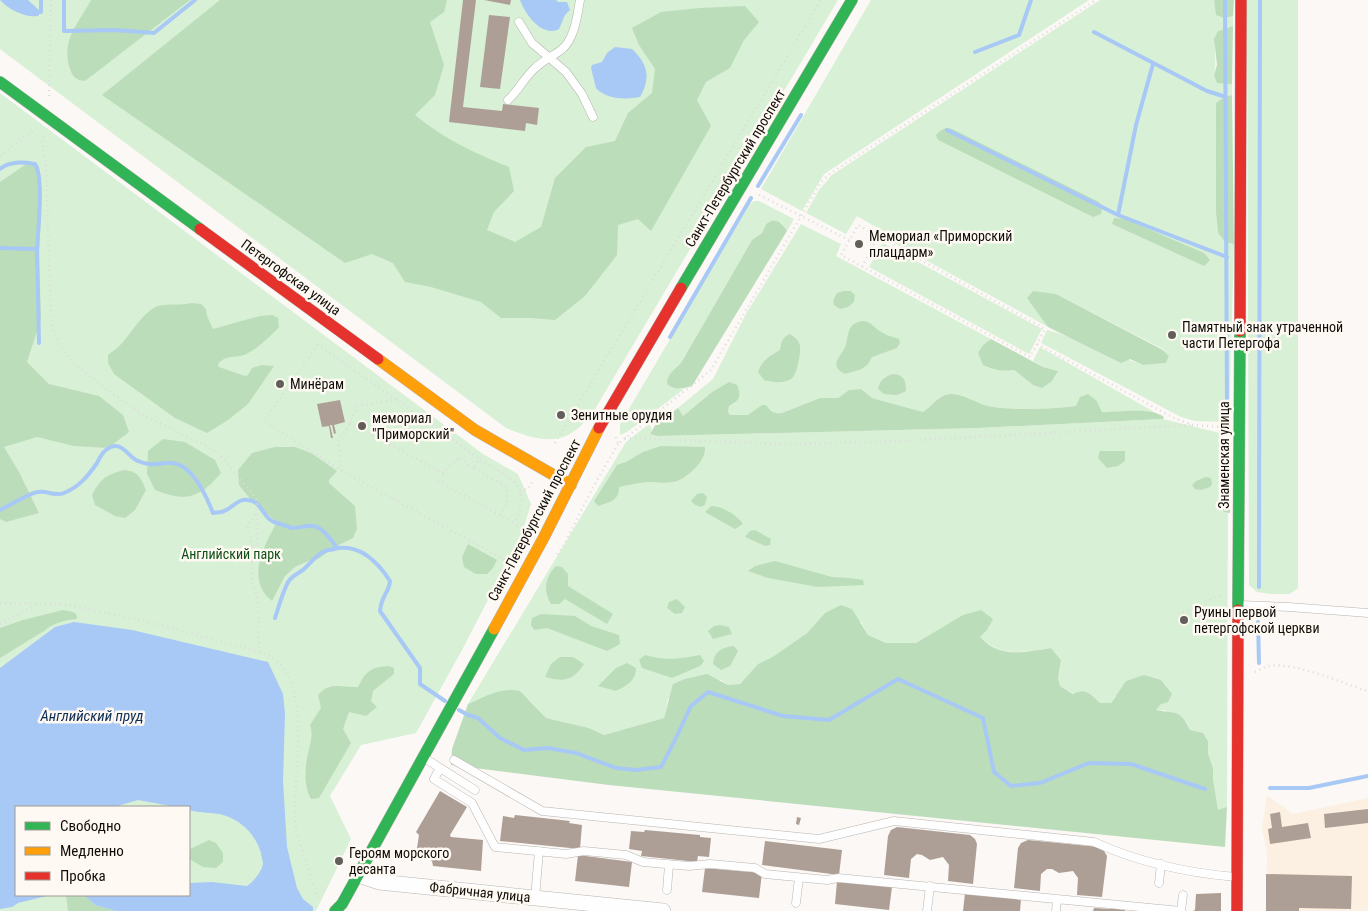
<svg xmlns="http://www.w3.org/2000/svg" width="1368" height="911" viewBox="0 0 1368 911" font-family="'Roboto Condensed',sans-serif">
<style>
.built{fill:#fbf0e1}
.green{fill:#d8f0d6;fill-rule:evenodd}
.forest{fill:#bcddba}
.water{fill:#a8c8f5}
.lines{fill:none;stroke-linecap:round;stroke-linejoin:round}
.stream{stroke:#a8c8f5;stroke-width:4}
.building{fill:#ae9f96}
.lane-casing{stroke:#b8b4b0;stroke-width:9}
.street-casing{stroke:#b8b4b0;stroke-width:16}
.fast-casing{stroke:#b8b4b0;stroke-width:12}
.slow-casing{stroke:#b8b4b0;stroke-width:12}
.jam-casing{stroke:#b8b4b0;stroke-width:12}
.path{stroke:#dcdcdb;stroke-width:2.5;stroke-dasharray:1 4;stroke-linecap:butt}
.lane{stroke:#fefefe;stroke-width:8}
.street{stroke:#fefefe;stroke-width:15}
.fast{stroke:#30b455;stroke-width:11}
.slow{stroke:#ff9f0a;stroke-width:11}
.jam{stroke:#e5322d;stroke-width:11}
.poi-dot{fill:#625f5a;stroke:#fef9f2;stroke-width:2}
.labels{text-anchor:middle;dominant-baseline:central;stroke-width:5;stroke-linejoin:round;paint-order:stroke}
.street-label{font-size:14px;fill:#100c07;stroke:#fef9f2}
.poi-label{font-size:14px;fill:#100c07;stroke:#fef9f2;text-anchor:start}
.park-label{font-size:14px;fill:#0d5017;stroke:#fef9f2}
.water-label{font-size:15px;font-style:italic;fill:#0d2d55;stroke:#fef9f2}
</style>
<rect width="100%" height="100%" fill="#fbf8f5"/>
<!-- built -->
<path class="built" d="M1267 795 1293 814 1368 798V911H1266L1267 854 1262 828Z"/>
<!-- green -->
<path class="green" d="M0 0H838L595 409C589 416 583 425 576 430 554 447 528 437 506 428L0 49Z
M871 0H1089L824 174 802 211 761 189Z
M1100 0H1214V4L1233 16V26L1218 31C1211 45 1218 59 1214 75L1232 84V95L1224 97 1216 103V213L1218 233 1225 242 1234 244 1229 422 1195 421 1181 417 1041 343 1047 330 1058 333 1143 365 1166 363 1169 356 1163 349 1056 294 1028 297 1048 327 885 238 886 233 857 216 846 234 806 213 819 190 832 175Z
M1247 0H1298V588L1290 594H1271L1257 592 1249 585Z
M0 93 483 454 518 474 531 504 521 536 462 650 416 733 361 745 330 796 351 839 316 911H0ZM16 807H189V895H16Z
M754 201H759L794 219 787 231 782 223 771 221 766 224 762 233 752 240 681 363 671 373 676 388 684 389 627 432 620 435V424L750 204Z
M801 224 841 244 836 256 991 339 983 345V365C994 370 1002 372 1014 370L1033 385 1058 371 1043 367 1033 361 1040 347 1156 413 1138 411 1102 412 1097 401 1080 398 1076 406C1049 409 1014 411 988 406 977 403 961 393 951 394 939 394 932 405 923 412L872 398 861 389 849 390 838 398H820L782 413 776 414 770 411 748 415H730L728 412 729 406 736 403 712 392 683 416 678 408 713 379 746 314Z
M883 243 1042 329 1029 354 869 267Z
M1163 419 1220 433 1228 450 1227 807 1218 811 1213 779V768L1208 753V741L1206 737 1190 730 1186 721 1164 710 1158 711 1156 710 1161 704 1115 696 1111 703 1100 704 1080 691 1074 694 1060 686 1058 678 1061 660 1051 648C1023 652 1003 658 979 637L987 630H939L916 643H886L868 635 861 622 825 613 807 633 774 656 758 664 740 684 728 685 721 680 668 699 664 718 604 735 589 728 546 718 528 699 485 696 468 704 626 442 649 424 652 429 650 434 657 436 978 428Z"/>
<!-- forest -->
<path class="forest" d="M91 0H190L85 81C75 80 72 76 69 66 62 38 79 23 91 0Z
M220 0H447L444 12 430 22 444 65 435 95 415 115C444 139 474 153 509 167L514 191 494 212 487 230 515 242 541 227 555 178 586 147 615 141 628 113 652 93 655 69 639 45 632 28 661 12 700 8 745 6 759 22 744 40 730 68 706 82 697 100 711 126 651 231 638 219 618 225 617 255 585 296 555 320 531 318H501L481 302 431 287 405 282 393 263 372 254 345 263 102 95Z
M1214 0H1234L1233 16 1224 18 1216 15Z
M1233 26 1232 84 1217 83 1214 75 1217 65 1214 39 1218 31Z
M1232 95 1234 244 1225 242 1218 233 1216 213V103L1224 97Z
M946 128 952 129 1099 202 1102 208 1101 214 1093 217 938 140 936 135 940 131Z
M35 162 39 167 37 173 41 206 39 259 41 319 27 362 49 384 99 396 123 415 129 432 108 448 74 446 37 437 4 447 19 472 39 513 6 522 0 519V182L28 163Z
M1114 218 1125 219 1204 253 1210 260 1204 266 1112 224Z
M771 221C780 220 783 225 787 231L692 386C683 389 674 390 667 384 667 374 675 369 681 363L752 240 762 233 766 224Z
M844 291H850L855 295 854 302 848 307 840 309 834 305 833 301 837 293Z
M1033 291 1056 294 1163 350 1169 356 1166 363 1143 365 1130 359 1121 363 1048 327 1027 298Z
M192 303 201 304 206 309 207 316 213 329 260 316 272 315 278 318 279 327C271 336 255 351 244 355 234 358 225 355 218 364L219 367 245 376 248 375 252 368 262 365 274 366 248 404 228 420 207 433 175 418 114 374 108 363V355C113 351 119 347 123 342 132 332 145 310 158 306 170 303 180 306 192 303Z
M862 321C873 322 873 328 883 333 888 336 894 337 899 339L900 343 897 348 872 357 868 364 862 369 845 374C827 365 842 356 846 345 849 333 847 324 862 321Z
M790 334C794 337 799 340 800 346 801 352 797 376 791 379 783 384 772 382 764 380L758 372C762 360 770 356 780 350 781 343 782 337 790 334Z
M991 339 1043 367 1058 371 1052 381 1042 388 1033 385 1014 370C1002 372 994 370 983 365L978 353 983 345Z
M893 374C904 375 906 380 906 391L897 395 884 394 878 389C880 380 884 377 893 374Z
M729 382 737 385C742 396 739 401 729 406L728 412 730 415H748L762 405H766C771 412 774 414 782 413L820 398H838L849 390 861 389 872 398 923 412C932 406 939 394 951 394 961 393 977 403 988 406 1014 411 1049 409 1076 406L1080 397 1088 394 1097 401 1102 412C1119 412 1151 407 1164 417L1163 419 978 428 657 436 650 434 656 424 678 408 683 416 712 392Z
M163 439 185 442 215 460 221 473C199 499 186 502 155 490L147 474 148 451Z
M661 446 705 447C706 461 689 476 677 481 668 484 655 482 646 482 637 483 628 485 619 487 619 501 610 502 598 506L594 501 617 465 626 462 643 452Z
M275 447H295L311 453 337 471 329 480V483L355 506 357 529 353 538 335 547 318 559 308 561 295 567 285 576 272 601C245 579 264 546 277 522L251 500 239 485 238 470 252 453Z
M1100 451H1125V461L1118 466 1107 468 1098 458Z
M124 470C138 471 141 478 146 490L135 510 125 518 115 516 95 505 92 495C101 478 106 475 124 470Z
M1206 477 1211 478 1212 484 1210 487 1201 490 1195 489 1192 485 1196 481Z
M1225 485H1231L1230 513 1224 512C1218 502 1217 494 1225 485Z
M703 493 707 497 705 505 701 507 695 505 691 501 697 494Z
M711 506C722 506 737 515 743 524L735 529 705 512Z
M755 530 771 539 770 545 765 546 745 537 750 531Z
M468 544 497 560 493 568 487 574H476L464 567 462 557Z
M775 561 832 577 849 578 863 580 864 585 818 587 768 578 748 571 755 566Z
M556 566 562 567 568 574V586L613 614 607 624 565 599 559 604H551C543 591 545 577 556 566Z
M677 599 685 607 682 613 675 614 667 608 669 602Z
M841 605 852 609 868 635 886 643H916L963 615 981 610 993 619 987 630 980 637C1000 659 1025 652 1051 648L1061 660 1058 678 1060 686 1073 694C1086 687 1091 695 1100 703H1111L1126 681 1144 675 1161 680 1172 694 1168 702 1161 704 1156 710C1174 714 1180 708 1190 730L1203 733 1208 741V753L1213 768V779L1218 810 1227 807 1225 847 609 785 451 765 452 749 468 704C484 697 502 687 520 691L546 718 589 728 604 735 664 718 673 684 685 679 707 674 728 685 740 684 758 664 774 656 807 633 825 613Z
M63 610 73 612 76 614 77 619C64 620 53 623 44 631L0 658V628L23 620Z
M541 614 575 616 591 626 619 635 620 644 607 651 547 628 534 630 531 625 532 618Z
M720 625 729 627 732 634 713 639 708 631 714 626Z
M734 646 738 651 730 666 721 670 713 664C714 651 723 647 734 646Z
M645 655C668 661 677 659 700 655L704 661 700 666 672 678 642 668 639 660Z
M560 657H573L584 664C573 681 564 682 545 677L551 664Z
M627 663 636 668C636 681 626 686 616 691L598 686 616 668Z
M389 666 394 668V674L373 691 371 701 377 707 366 716 349 712 343 729 351 743 319 798 311 799C303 785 305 765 309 749 311 740 313 735 310 725L321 708 318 695C330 681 342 688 358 687 366 671 371 667 389 666Z
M209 840 216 843 223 853V862L216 868 203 867 189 859 190 849Z
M66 895H84L95 905 116 911H68Z"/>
<!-- water -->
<path class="water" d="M0 0H28L41 12 38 16C25 18 8 9 0 0Z
M520 0H556L558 2H567L570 10 565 15 559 29C542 38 525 14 520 0Z
M615 47 632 49C648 64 651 78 640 97 626 100 605 99 596 88L591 68 592 65 602 62 607 53Z
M74 622 132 630 268 662 283 694 285 713 283 781 287 847 297 888 303 899 313 907V911H116L95 905 84 895H189V883L212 882 247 886C253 882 261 873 263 864 263 861 261 856 261 853 256 837 246 825 231 818 217 811 203 814 189 810V807H176L138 800 114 807H16V895H51L18 903 12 907 0 909V668L55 627Z"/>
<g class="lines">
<!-- stream -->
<path class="stream" d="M41 0V12
M64 0V31L115 30 154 33 195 0
M1225 0 1227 403
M1094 32 1207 91 1226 97
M975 52 1019 35 1031 0
M1153 64 1136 125 1118 215 1227 257
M947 130 1118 215
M0 169C10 161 22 162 35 164 44 177 38 231 37 249L0 248
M758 186 801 115
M37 249 39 343
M670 337 751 198
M0 510C9 506 29 493 38 492 47 490 55 497 64 493 79 487 88 476 97 463 99 459 102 453 106 450 122 438 127 457 138 461 149 466 156 464 167 463 191 460 206 495 213 513 216 512 221 513 224 511 233 508 238 498 248 500 262 501 262 517 274 522 277 523 289 527 292 528 301 528 311 523 319 528 326 532 332 541 337 548
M1259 587 1260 0
M275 618C279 606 282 594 288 582 292 576 297 574 303 570 310 564 315 556 323 552 326 550 331 550 334 549 359 543 377 561 390 581 389 593 381 596 380 611L420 668V684L445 701
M1258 622 1259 663
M459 710 468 715 478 718 500 738 524 750 548 748 576 753 616 768 636 770 661 767 674 742 691 706 708 692 783 716 829 720 898 679 983 718 994 772 1011 786 1040 783 1089 763 1131 764 1205 789
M1270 788H1309L1368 776"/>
</g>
<!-- building -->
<path class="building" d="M463 0H476L463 107 502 111 503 104 539 108 537 125 526 123 525 131 449 122Z
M484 0H511L510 5Z
M489 15 510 17 500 89 480 87Z
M340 400 345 422 334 425 336 433 334 434 332 425H330L333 438H331L329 426 322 427 317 404Z
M440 791 467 807 450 835 451 837 483 840 481 871 433 866 432 861 421 855 417 848 419 835 416 832Z
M1368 809V823L1325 828 1324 814Z
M1280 812 1282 827 1308 823 1311 838 1270 844 1268 829 1272 828 1270 814Z
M515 815 570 821 569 823 582 825 580 849 500 841 503 816 514 818Z
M797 817 801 818 799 825 796 824Z
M897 827 970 835 975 839 977 844 973 884 948 881 949 865 943 857 930 860 922 855 917 854 911 859 909 878 884 875 888 836 891 830Z
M645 830 700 835V837L711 838 709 857 698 856 697 862 641 856 642 851 629 849 631 831 644 832Z
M1028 840 1099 847 1104 851 1107 856 1102 897 1077 895 1078 878 1073 871 1059 873 1052 869H1047L1041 874 1040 891 1014 888 1018 848 1021 843Z
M765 841 842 850 839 875 762 865Z
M578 855 632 862 629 887 575 881Z
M705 868 762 873 759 898 702 892Z
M1266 874 1352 876 1351 909 1299 908V911H1266Z
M837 881 892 887 889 910 835 904Z
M965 893 1021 899 1020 911H963Z
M1221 893V911H1193L1195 910 1196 894Z
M1094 908 1111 909V908L1125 910V911H1093Z"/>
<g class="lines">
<defs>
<path id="lane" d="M519 22 532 43 566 72 582 94 593 117
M508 100C518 91 523 80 533 70 541 62 551 57 561 50 575 39 577 16 580 0
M1240 605 1289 607 1368 613
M426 759 475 790
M454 760 542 811 819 839 894 821 1094 842C1138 862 1188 873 1236 877
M440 768 434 779 472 803 495 847 566 854 584 851 626 855 643 862 689 866 710 864 755 868 765 874 827 880 838 878 1181 911 1183 895
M1159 883 1161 864
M667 890 669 865
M535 898 539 851
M796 903 799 878
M927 911 930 886
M1056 911 1057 899"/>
<path id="street" d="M358 875 379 882 663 911"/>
<path id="fast" d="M0 82 200 229
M681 288 852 0
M1238 610 1240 331
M335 911 342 904 494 629"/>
<path id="slow" d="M378 359 475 430 571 485
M494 629 544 537 599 428"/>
<path id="jam" d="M200 229 378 359
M1240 331 1241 0
M599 428 681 288
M1237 911 1238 610"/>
</defs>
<!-- lane casing -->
<use href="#lane" class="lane-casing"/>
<!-- street casing -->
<use href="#street" class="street-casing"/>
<!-- fast casing -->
<use href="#fast" class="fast-casing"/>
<!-- slow casing -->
<use href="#slow" class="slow-casing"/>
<!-- jam casing -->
<use href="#jam" class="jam-casing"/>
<!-- path -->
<path class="path" d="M49 96 51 0
M44 136 42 140 46 164 51 323 60 346 75 364 111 393 142 414 218 452 257 500V549L252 566V581L257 596 259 616 258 634 260 652
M0 156 36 128
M759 195 849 240
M862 267 878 236
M1037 344 1030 357 841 255 858 225 1045 329 1037 344 1174 418 1193 425 1222 427
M397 399 357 406 346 431 341 436 338 442 342 471 509 562
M576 408 585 414
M350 423 443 473 459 457 474 469 482 454
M616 437 618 444 711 370 821 182 831 173 1096 0
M625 438 786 444 881 442 1191 425
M555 443 821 0
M474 469 505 486C509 498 507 505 500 515L526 530
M342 471 264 421 318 345C372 382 425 420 478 458 490 467 510 474 518 487 525 498 520 512 514 523
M438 481 500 515
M520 491 528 489 532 482
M557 554 563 547 592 489 618 444
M252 562V544L247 526 257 512
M0 603 64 604 145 621 260 652C268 655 276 659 282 666 311 706 291 781 296 828 297 835 300 843 302 850 307 867 313 884 319 900
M1183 613 1220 595
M0 624 36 605
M1255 672C1260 670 1265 666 1269 666 1298 662 1340 683 1368 691
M388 870 393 851"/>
<!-- lane -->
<use href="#lane" class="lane"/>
<!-- street -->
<use href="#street" class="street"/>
<!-- fast -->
<use href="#fast" class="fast"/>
<!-- slow -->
<use href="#slow" class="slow"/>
<!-- jam -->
<use href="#jam" class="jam"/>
</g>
<!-- markers -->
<g class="poi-dot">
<circle cx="859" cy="244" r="5"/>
<circle cx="1172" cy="335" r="5"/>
<circle cx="280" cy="384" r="5"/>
<circle cx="561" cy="415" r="5"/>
<circle cx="362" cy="426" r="5"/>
<circle cx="1184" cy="620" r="5"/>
<circle cx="339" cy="861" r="5"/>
</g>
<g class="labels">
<!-- street labels -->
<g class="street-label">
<text transform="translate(735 168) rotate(-59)">Санкт-Петербургский проспект</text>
<text transform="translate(291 277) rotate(36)">Петергофская улица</text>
<text transform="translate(1224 455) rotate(-90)">Знаменская улица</text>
<text transform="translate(534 520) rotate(-62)">Санкт-Петербургский проспект</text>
<text transform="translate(480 892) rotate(6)">Фабричная улица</text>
</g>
<!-- poi labels -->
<g class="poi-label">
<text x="869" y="236">Мемориал «Приморский<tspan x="869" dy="16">плацдарм»</tspan></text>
<text x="1182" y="327">Памятный знак утраченной<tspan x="1182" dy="16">части Петергофа</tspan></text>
<text x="290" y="384">Минёрам</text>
<text x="571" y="415">Зенитные орудия</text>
<text x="372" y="418">мемориал<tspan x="372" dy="16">"Приморский"</tspan></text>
<text x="1194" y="612">Руины первой<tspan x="1194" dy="16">петергофской церкви</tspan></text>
<text x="349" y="853">Героям морского<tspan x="349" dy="16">десанта</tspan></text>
</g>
<!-- park labels -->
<g class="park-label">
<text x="231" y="554">Английский парк</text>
</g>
<!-- water labels -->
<g class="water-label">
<text x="92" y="716">Английский пруд</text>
</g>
</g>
<!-- legend -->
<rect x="15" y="806" width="175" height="90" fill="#fef9f2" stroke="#9f9a94"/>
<rect x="25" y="822" width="25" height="8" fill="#30b455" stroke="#9f9a94"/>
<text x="60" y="831" font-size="15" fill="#100c07">Свободно</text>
<rect x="25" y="847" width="25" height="8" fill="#ff9f0a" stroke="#9f9a94"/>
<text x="60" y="856" font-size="15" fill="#100c07">Медленно</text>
<rect x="25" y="872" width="25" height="8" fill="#e5322d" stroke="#9f9a94"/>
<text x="60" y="881" font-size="15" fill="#100c07">Пробка</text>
</svg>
